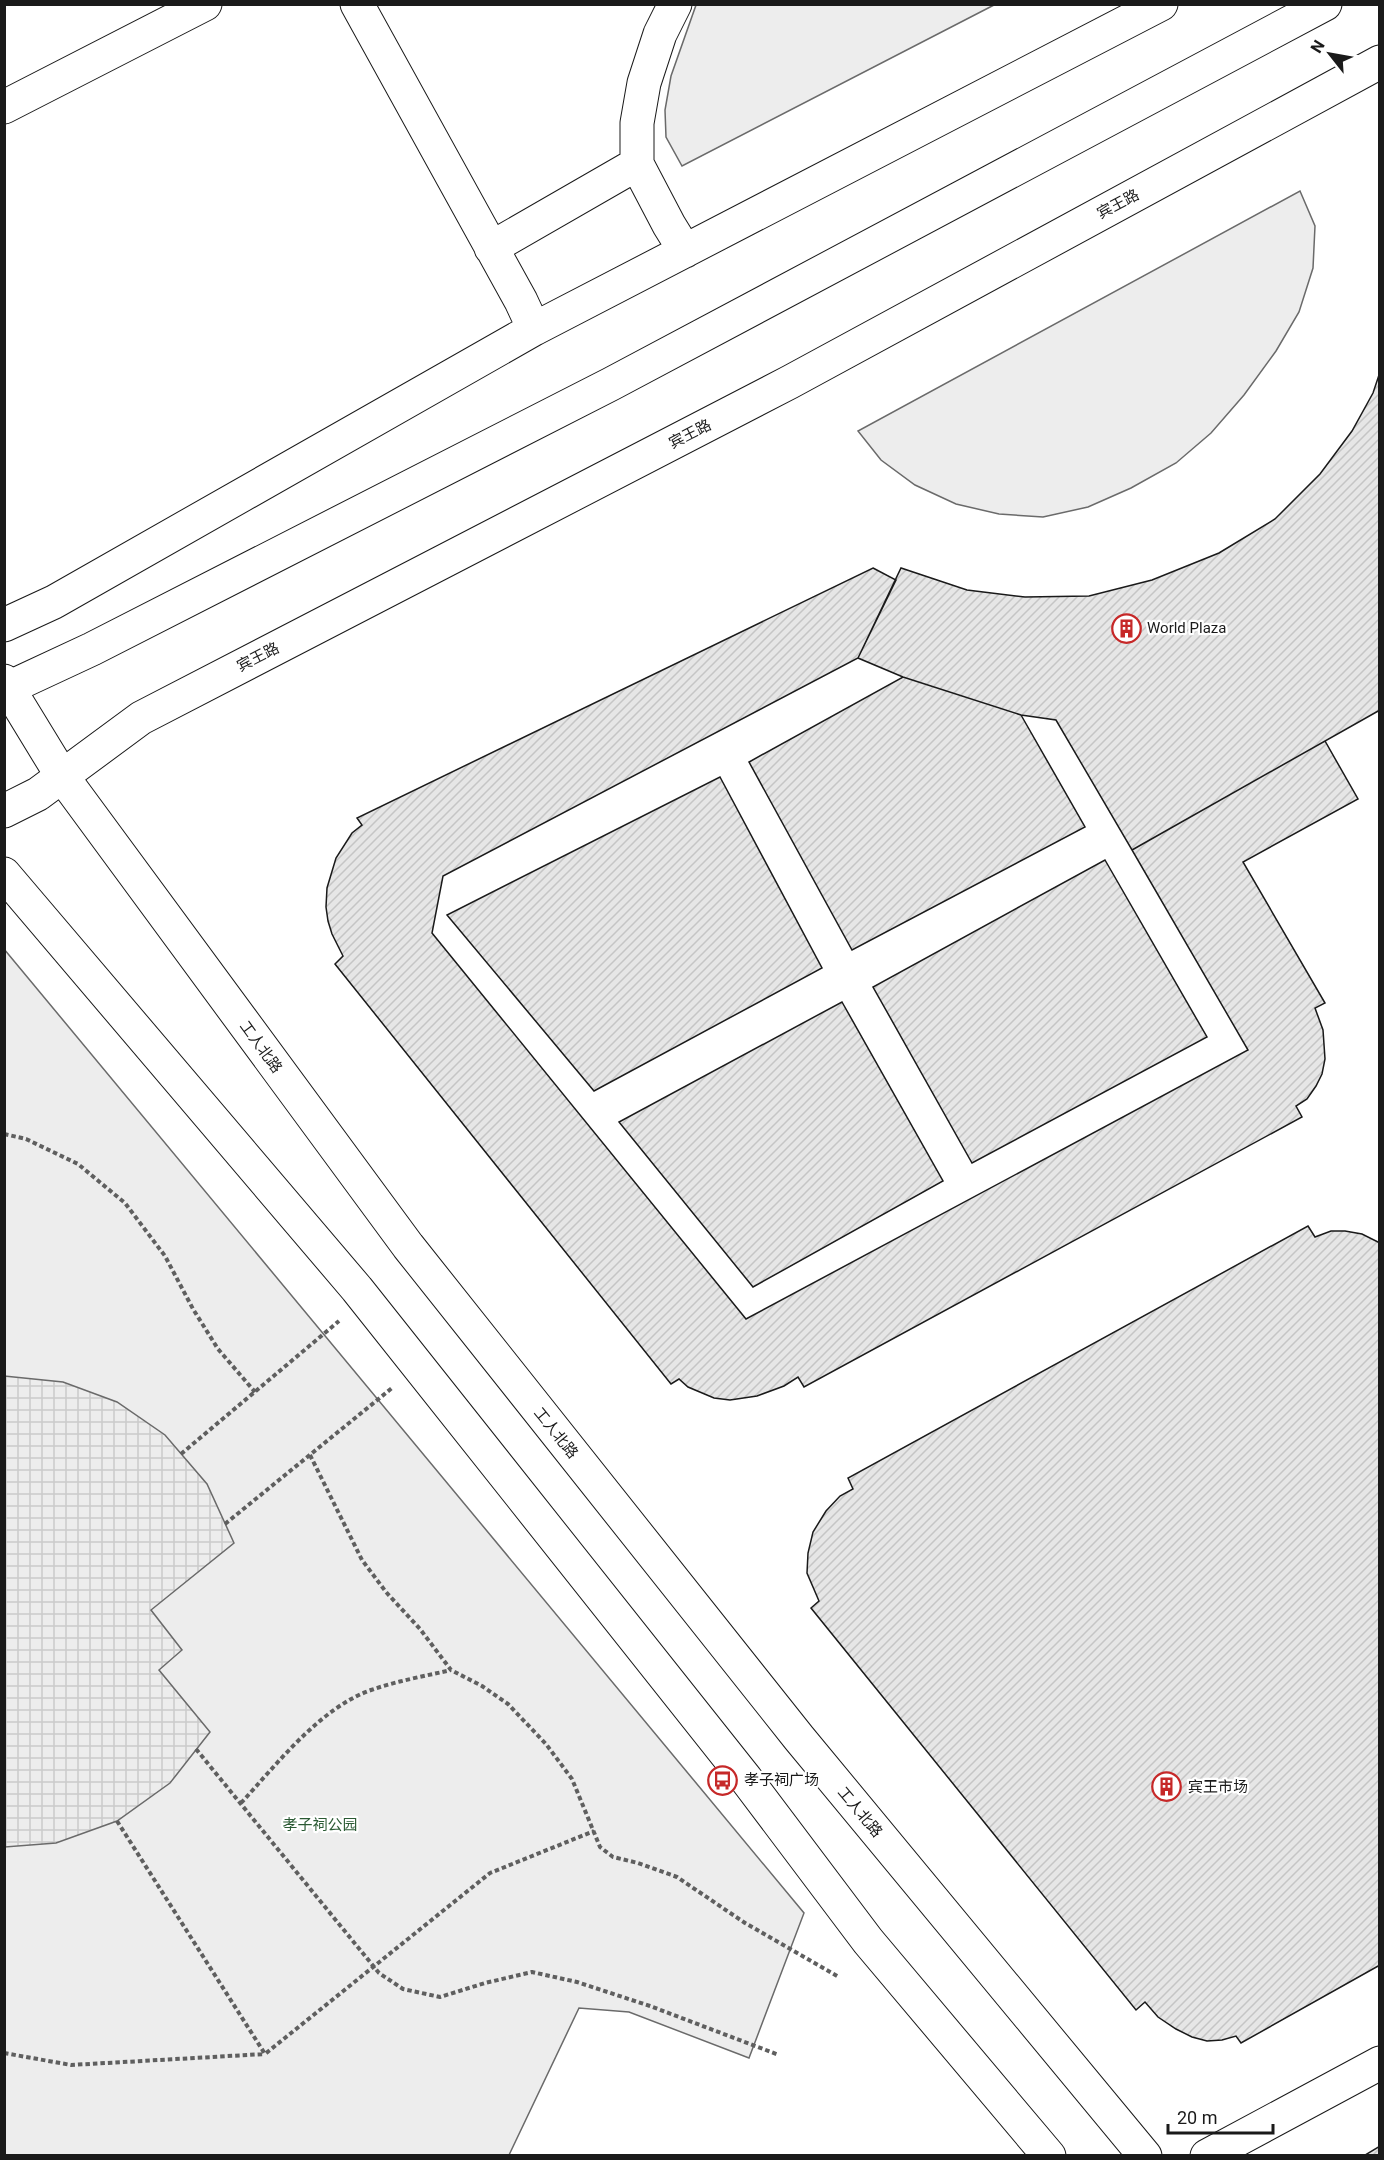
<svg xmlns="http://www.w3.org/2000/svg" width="1384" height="2160" viewBox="0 0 1384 2160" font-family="Roboto,'Noto Sans SC',sans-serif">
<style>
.built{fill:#ededed;stroke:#6a6a6a;stroke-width:1.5}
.plaza{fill:url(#plaza-grid);stroke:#6a6a6a;stroke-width:1.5}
.building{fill:url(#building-hatch);stroke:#1a1a1a;stroke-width:1.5}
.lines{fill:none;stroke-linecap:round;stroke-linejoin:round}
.minor-casing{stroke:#1a1a1a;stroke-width:35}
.major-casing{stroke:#1a1a1a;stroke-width:35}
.path{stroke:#5f5f5f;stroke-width:4;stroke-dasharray:4.5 3;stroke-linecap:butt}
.minor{stroke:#fff;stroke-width:33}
.major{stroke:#fff;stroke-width:33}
.labels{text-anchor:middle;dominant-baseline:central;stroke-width:4.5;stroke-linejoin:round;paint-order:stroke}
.street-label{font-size:15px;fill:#1a1a1a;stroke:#fff}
.poi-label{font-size:15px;fill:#1a1a1a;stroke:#fff;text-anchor:start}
.park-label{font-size:15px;fill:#2b5a34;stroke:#fff}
</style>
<defs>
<pattern id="plaza-grid" width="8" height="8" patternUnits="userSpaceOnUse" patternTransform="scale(1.5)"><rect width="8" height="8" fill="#ededed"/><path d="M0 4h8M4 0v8" fill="none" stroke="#cbcbcb"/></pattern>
<pattern id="building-hatch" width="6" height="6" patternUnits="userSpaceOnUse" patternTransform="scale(1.5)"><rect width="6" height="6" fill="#e6e6e6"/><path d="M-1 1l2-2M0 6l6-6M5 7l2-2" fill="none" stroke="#c5c5c5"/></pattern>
</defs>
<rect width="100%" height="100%" fill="#fff"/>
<!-- built -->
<path class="built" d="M696 5V4L994 5 682 166 666 137 665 110 671 76Z
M1300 191 1315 226 1313 268 1299 312 1276 351 1244 395 1211 433 1176 463 1131 488 1088 507 1043 517 999 514 956 504 915 485 881 460 858 431Z
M4 949 804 1913 749 2058 629 2012 579 2008 509 2155H5Z"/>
<!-- plaza -->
<path class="plaza" d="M4 1376 63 1382 117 1402 165 1435 207 1484 234 1543 151 1610 182 1650 159 1670 210 1732 170 1783 117 1821 56 1843 5 1847Z"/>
<!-- building -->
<path class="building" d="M1380 372V710L1132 850 1056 720 1021 715 903 677 858 658 901 568 967 590 1025 597 1089 596 1152 580 1219 553 1275 519 1320 474 1352 431 1373 393Z
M873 568 896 580 858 658 443 876 432 933 746 1319 1248 1050 1132 850 1325 741 1358 799 1243 862 1325 1003 1315 1008 1323 1030 1325 1059 1322 1074 1316 1086 1307 1099 1296 1106 1302 1117 804 1387 798 1377 784 1386 757 1396 730 1400 714 1398 688 1387 679 1379 671 1384 335 964 343 956 332 934 328 921 326 907 327 888 336 858 352 833 362 825 357 818Z
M903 677 1021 715 1085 827 852 950 749 762Z
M720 777 822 968 594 1091 447 915Z
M1105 860 1207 1037 972 1163 873 987Z
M842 1002 943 1181 753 1287 619 1122Z
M1308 1226 1315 1237 1331 1231H1345L1362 1234 1380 1243V1965L1241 2043 1236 2036 1222 2040 1207 2041 1192 2037 1176 2029 1158 2017 1145 2002 1136 2010 811 1608 819 1601 807 1573 808 1553 813 1532 826 1511 840 1496 853 1489 848 1478Z
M1380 2146V2156H1364L1365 2155Z"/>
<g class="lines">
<defs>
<path id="minor" d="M357 4 521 301 534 329
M675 4 660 34 644 83 637 123V164L669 225 685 251
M4 107 205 4
M491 248 637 164
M4 625 54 602 534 329 1161 4
M4 681 62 776 408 1246 799 1738 1145 2156
M4 874 357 1289 746 1779 868 1941 1049 2156
M1207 2156 1380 2063"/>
<path id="major" d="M4 690 92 649 611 384 1325 4
M4 811 38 794 141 718 790 382 1380 62"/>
</defs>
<!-- minor casing -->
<use href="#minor" class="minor-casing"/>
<!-- major casing -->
<use href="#major" class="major-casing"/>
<!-- path -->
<path class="path" d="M4 1134 26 1139 78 1164 125 1203 165 1256 193 1309 218 1349 255 1392
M181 1454 339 1321
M310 1455 362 1560 386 1592 420 1629 451 1670 482 1686 508 1704 546 1744 572 1779 600 1847 613 1857 638 1863 677 1877 745 1923 839 1977
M225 1524 392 1388
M196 1749 379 1973 403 1989 440 1997 485 1983 532 1972 577 1982 650 2006 779 2055
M241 1803C277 1764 320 1708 371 1690 397 1681 425 1676 451 1670
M117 1821 265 2054 490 1873 594 1831
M4 2053 71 2065 265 2054"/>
<!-- minor -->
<use href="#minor" class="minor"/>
<!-- major -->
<use href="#major" class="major"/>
</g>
<!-- icons -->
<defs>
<symbol id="building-ring" viewBox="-11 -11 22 22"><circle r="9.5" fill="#fff" stroke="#c62828" stroke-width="1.5"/><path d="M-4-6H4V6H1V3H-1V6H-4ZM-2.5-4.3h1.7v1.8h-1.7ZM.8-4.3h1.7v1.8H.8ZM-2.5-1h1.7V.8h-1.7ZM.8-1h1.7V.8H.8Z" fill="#c62828"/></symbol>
<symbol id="bus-ring" viewBox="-11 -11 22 22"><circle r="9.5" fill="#fff" stroke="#c62828" stroke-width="1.5"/><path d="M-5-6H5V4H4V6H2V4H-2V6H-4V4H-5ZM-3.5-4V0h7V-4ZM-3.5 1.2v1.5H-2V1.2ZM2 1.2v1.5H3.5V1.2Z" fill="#c62828"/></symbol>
</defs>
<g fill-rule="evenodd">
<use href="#building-ring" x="1110" y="612" width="33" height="33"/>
<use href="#bus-ring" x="706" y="1764" width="33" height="33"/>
<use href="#building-ring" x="1150" y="1770" width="33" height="33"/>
</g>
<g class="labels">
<!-- street labels -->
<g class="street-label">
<text transform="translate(1118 204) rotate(-28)">宾王路</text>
<text transform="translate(690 434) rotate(-27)">宾王路</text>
<text transform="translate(258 657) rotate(-27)">宾王路</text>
<text transform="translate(261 1047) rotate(54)">工人北路</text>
<text transform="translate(556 1433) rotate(51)">工人北路</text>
<text transform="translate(860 1812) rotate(50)">工人北路</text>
</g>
<!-- poi labels -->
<g class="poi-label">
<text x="1147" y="628">World Plaza</text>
<text x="744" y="1780">孝子祠广场</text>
<text x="1188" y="1787">宾王市场</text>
</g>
<!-- park labels -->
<g class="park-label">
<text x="320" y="1825">孝子祠公园</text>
</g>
</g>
<!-- border -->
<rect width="1384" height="2160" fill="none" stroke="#1a1a1a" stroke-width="12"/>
<!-- north arrow -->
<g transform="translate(1330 54) rotate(301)" stroke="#ffffff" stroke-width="4.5" paint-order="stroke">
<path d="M0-4.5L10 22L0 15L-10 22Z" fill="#1a1a1a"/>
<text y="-9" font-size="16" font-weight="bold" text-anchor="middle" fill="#1a1a1a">N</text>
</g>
<!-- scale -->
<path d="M1168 2124v9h105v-9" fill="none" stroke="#1a1a1a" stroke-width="3"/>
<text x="1177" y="2124" font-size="18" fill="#1a1a1a" stroke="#ffffff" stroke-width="4.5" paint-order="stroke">20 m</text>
</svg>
